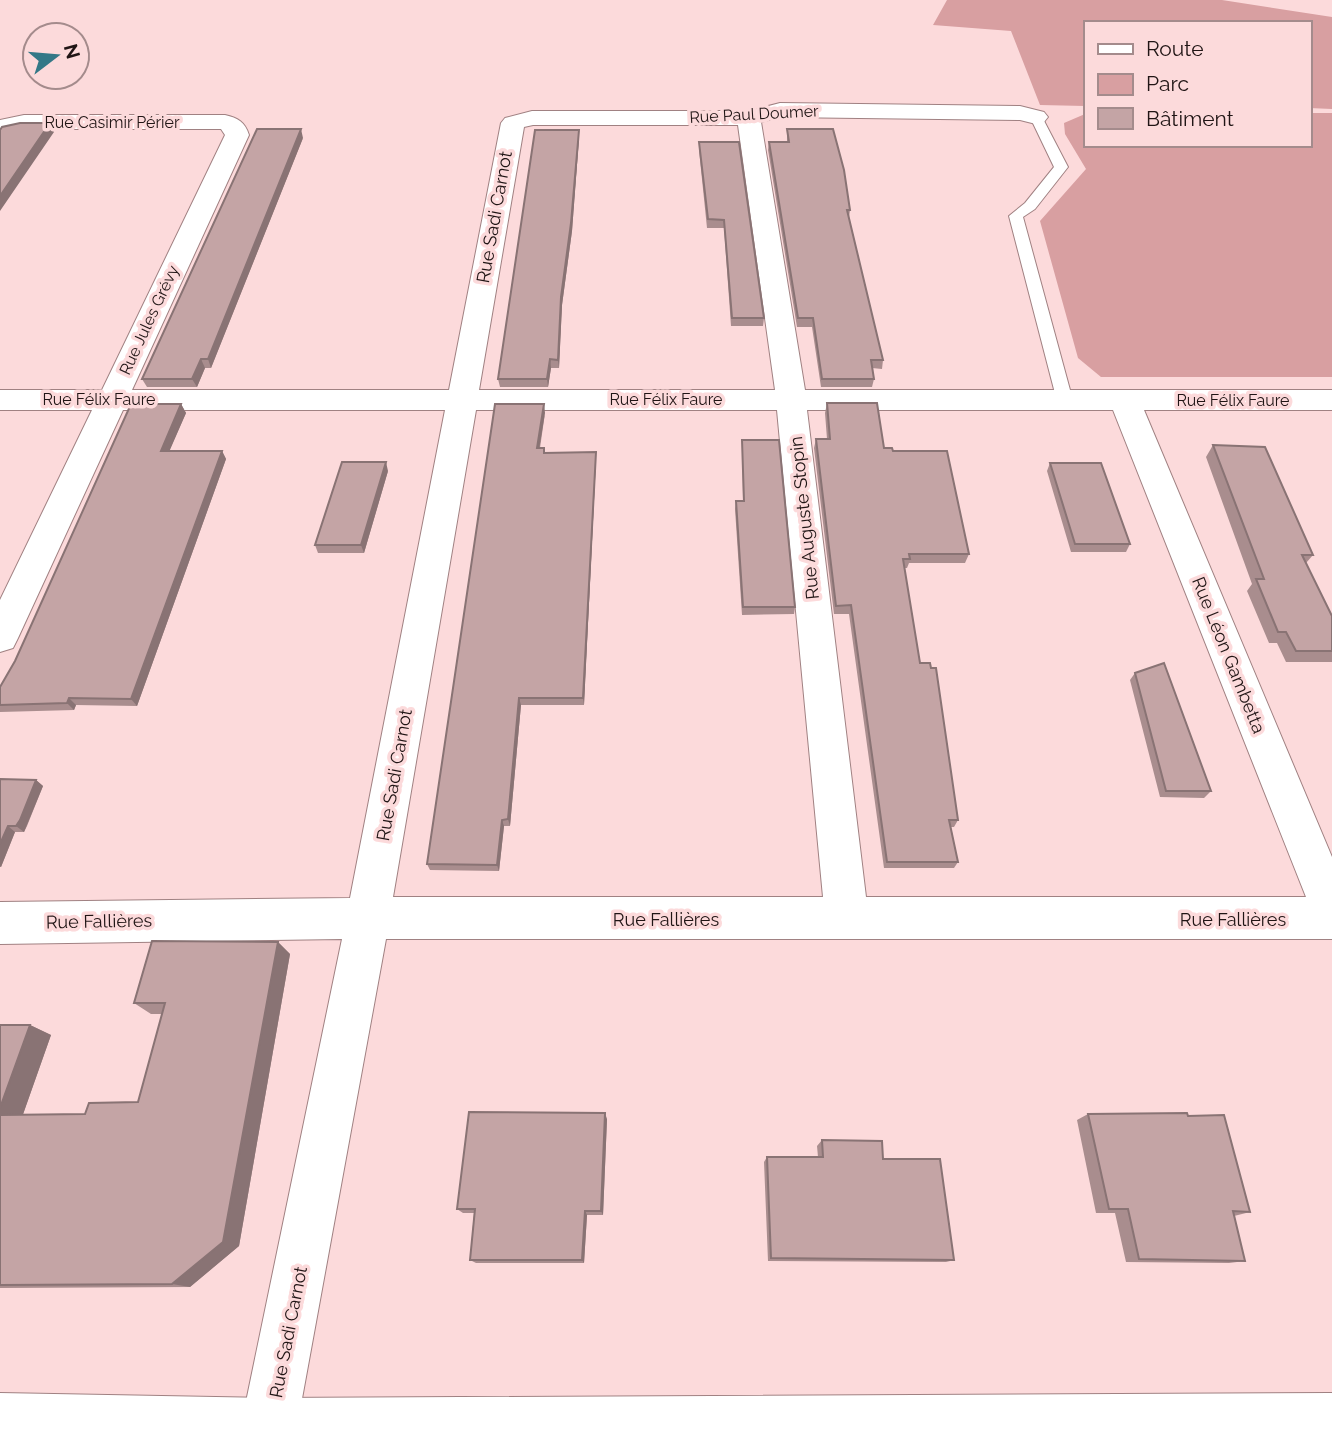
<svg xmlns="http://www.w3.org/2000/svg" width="1332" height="1436" viewBox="0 0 1332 1436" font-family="Raleway,sans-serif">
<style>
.green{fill:#d89fa1}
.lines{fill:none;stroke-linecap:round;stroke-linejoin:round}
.service-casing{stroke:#a08182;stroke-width:2}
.minor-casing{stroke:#a08182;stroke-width:2}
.tertiary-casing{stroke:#a08182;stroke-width:2}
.service{fill:#fff;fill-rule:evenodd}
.minor{fill:#fff;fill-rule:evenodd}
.tertiary{fill:#fff;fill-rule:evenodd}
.wall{fill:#a98d8e}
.shaded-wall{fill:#897374}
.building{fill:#c4a4a5;stroke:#897374;stroke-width:2}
.labels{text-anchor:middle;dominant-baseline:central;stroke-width:7;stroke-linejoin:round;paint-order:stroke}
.far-street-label{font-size:16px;fill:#201515;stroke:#fcdadb}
.street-label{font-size:18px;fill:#201515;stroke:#fcdadb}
</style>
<rect width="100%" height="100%" fill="#fcdadb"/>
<!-- green -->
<path class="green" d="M947 0H1222L1332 17V109L1309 108V23H1085V106L1040 105 1011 31 933 25Z
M1309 113H1332V377H1101L1078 358 1040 221 1086 169 1065 134 1064 123 1085 114V145H1309Z"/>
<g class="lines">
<defs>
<path id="service" d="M1036 113 1042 117 1068 167 1035 209 1023 217 1073 401 1065 406 1057 401 1009 216 1025 203 1054 167 1030 117Z"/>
<path id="minor" d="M780 103 1020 106 1044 112 1048 117 1044 122 1036 124 1020 120 780 117 761 122 805 390H1332V410H1144L1332 857V939H386L297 1426 293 1436H245L241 1426 342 939 0 944V902L350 898 445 410H123L18 638 13 648 0 652V600L92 410H0V390H102L225 135 221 129H24L0 134V120L24 115H225C238 118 245 122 249 135L132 390H449L501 123 505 118 532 111H749ZM533 125H738L775 390H479L524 127ZM476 410H777L823 897H393ZM807 410H1113L1306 897H866Z"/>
<path id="tertiary" d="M0 1393 269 1398 1332 1393V1436H0Z"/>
</defs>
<!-- service casing -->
<use href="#service" class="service-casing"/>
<!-- minor casing -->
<use href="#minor" class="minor-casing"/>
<!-- tertiary casing -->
<use href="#tertiary" class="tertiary-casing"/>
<!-- service -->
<use href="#service" class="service"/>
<!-- minor -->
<use href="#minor" class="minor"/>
<!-- tertiary -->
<use href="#tertiary" class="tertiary"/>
</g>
<!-- wall -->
<path class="wall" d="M787 129 850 210 849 217 883 360 882 369 872 368 874 379 872 387H821L812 327H797L768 150 769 142H787Z
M303 138 211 368H205L197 387H147L142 379Z
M579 138 572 231 562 305 559 368H551L548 387H500L498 379Z
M699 142 764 318 763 326H731L724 228H707L699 150Z
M827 403 884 448 893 451 969 554 965 563H909L907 568H904L920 663 958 820 954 827H951L958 862 954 868H884L849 614H834L814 448 816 439H827L825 413Z
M181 404 186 413 169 451H222L226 459 137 706 76 705 74 710 0 712V687Z
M545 413 540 448H544L545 453 596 460 584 705H521L510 826H504L499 871 430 870 427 864Z
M742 440 795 607 794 614 742 615 735 509 736 501H743Z
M1213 445 1313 555 1306 563 1332 616V662H1286L1277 643H1269L1247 591 1252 584 1206 457Z
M1050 463 1130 544 1126 552H1071L1047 471Z
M388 471 364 553H318L315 545Z
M1135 673 1211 791 1204 798 1160 797 1130 680Z
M0 779 36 780 43 786 27 826 24 832H15L1 867H0Z
M278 942 290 954 239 1246 190 1287 0 1288V1025H30L51 1035 23 1114H85L138 1102 162 1014H151L134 1003Z
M1088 1114 1188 1116 1250 1212 1234 1216 1245 1261 1229 1263 1126 1262 1115 1213H1096L1077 1120Z
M607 1119 603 1215H587L584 1263H476L470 1260 474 1213H463L457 1209Z
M822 1140 954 1260 946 1262 768 1261 764 1162 767 1157H818L817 1146Z"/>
<!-- shaded-wall -->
<path class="shaded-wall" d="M50 123 54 132 0 211V196Z
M301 129 303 138 211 368 208 359Z
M579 130V138L572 231 562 305 559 368 558 360 561 297Z
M201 359 205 368 197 387 192 379Z
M550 359 551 368 548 387 547 379Z
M181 404 186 413 166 459 161 451Z
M544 404 545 413 538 456 537 448Z
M222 451 226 459 137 706 131 699Z
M596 452V460L584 705 583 698Z
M386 462 388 471 364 553 361 545Z
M69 698 76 705 74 710 67 703Z
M519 698 521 705 510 826 508 819Z
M36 780 43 786 24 832 16 826Z
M502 820 504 826 499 871 497 865Z
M8 826 15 832 1 867 0 866V844Z
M278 942 290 954 239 1246 190 1287 172 1284Z
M30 1025 51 1035 20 1123 0 1115V1108Z
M605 1113 607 1119 603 1215 601 1211Z
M585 1211 587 1215 584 1263 582 1260Z"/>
<!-- building -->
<path class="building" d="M20 123H50L0 196V130L2 127Z
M257 129H301L208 359H201L192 379H142Z
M787 129H833L844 170 850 210H847L883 360H871L874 379H822L813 318H798L769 142H789Z
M535 130H579L571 223 561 297 558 360 550 359 547 379H498Z
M699 142H739L764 318H732L724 220 708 219Z
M827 403H877L884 448H892L893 451H947L969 554H909L910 559H903L920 663H930L931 668H936L958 820H949L958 862H887L851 605 836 606 816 439H830Z
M131 404H181L161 451H222L131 699 69 698 67 703 0 705V687L15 661Z
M495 404H544L537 448H544V453L596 452 583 698H519L508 819 502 820 497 865 427 864Z
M742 440H779L795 607H743L736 501H744Z
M1213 445 1265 447 1313 555H1302L1332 616V651H1296L1286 632H1278L1256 579H1264Z
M342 462H386L361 545H315Z
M1050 463H1101L1130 544H1075Z
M1164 663 1211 791H1166L1135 673Z
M0 779 36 780 20 820 16 826H8L0 844Z
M152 941 278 942 223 1242 172 1284 0 1285V1115L85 1114 89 1103 138 1102 165 1003H134Z
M0 1025H30L0 1108Z
M469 1112 605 1113 601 1211H585L582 1260H470L475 1209H457Z
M1187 1113 1188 1116 1224 1115 1250 1212 1233 1211 1245 1261 1139 1259 1128 1209H1109L1088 1114Z
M822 1140 882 1141 883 1159H940L954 1260 771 1258 767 1157H823Z"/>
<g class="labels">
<!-- far-street labels -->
<g class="far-street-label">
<text transform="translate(754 114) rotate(-3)">Rue Paul Doumer</text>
<text x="112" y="122">Rue Casimir Périer</text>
<text transform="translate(149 320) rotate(-65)">Rue Jules Grévy</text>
<text x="99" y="399">Rue Félix Faure</text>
<text x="666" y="399">Rue Félix Faure</text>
<text x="1233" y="400">Rue Félix Faure</text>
</g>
<!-- street labels -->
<g class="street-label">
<text transform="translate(494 217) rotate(-80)">Rue Sadi Carnot</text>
<text transform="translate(804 518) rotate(-96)">Rue Auguste Stopin</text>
<text transform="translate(1229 655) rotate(68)">Rue Léon Gambetta</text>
<text transform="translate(394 775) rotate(-80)">Rue Sadi Carnot</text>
<text x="666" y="919">Rue Fallières</text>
<text x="1233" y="919">Rue Fallières</text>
<text transform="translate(99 921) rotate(-1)">Rue Fallières</text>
<text transform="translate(288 1332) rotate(-79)">Rue Sadi Carnot</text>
</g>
</g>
<!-- legend -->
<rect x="1084" y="21" width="228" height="126" fill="#fcdadb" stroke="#a48b8c" stroke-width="2"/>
<rect x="1098" y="44" width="35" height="10" fill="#ffffff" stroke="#a48b8c" stroke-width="2"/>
<text x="1146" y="56" font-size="21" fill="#201515">Route</text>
<rect x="1098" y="74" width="35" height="21" fill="#d89fa1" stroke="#a48b8c" stroke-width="2"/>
<text x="1146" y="91" font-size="21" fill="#201515">Parc</text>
<rect x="1098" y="108" width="35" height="21" fill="#c4a4a5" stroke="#a48b8c" stroke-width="2"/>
<text x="1146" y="126" font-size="21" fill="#201515">Bâtiment</text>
<!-- north arrow -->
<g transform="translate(56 56) rotate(74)"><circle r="33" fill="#fcdadb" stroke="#a48b8c" stroke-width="2"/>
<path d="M0-5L12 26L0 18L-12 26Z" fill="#347887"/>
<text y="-10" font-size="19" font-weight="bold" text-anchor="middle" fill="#201515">N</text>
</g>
</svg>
